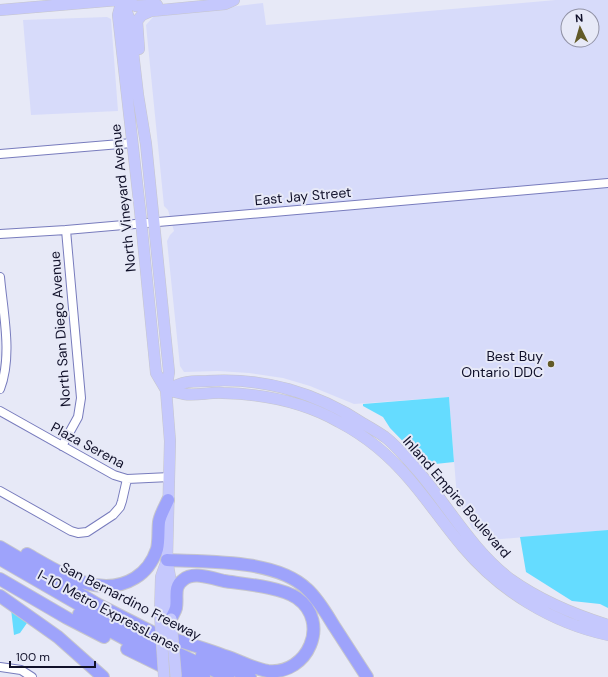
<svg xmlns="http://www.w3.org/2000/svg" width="608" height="677" viewBox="0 0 608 677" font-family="'DM Sans',sans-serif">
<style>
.built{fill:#d7dbfa;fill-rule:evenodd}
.water{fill:#65dcff}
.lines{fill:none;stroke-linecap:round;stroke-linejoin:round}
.minor-casing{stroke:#787cbd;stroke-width:10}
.major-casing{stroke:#c6c6cc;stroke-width:12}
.highway-casing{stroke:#c6c6cc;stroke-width:14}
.minor{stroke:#fff;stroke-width:8}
.major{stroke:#c5c8fd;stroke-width:11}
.highway{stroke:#9ea3fb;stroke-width:12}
.major-bridge-casing{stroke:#c6c6cc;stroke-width:12;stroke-linecap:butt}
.major-bridge{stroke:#c5c8fd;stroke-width:11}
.poi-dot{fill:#625a27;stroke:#e7e9f7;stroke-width:1.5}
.labels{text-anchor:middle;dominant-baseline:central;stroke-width:4;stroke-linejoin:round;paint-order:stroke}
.street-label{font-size:14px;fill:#101029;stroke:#e7e9f7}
.poi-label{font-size:14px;fill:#101029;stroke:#e7e9f7;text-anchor:end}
</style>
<rect width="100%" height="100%" fill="#e7e9f7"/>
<!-- built -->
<path class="built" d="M556 0H608V530L489 540 472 528 457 498 449 397 354 404 310 386 283 378 249 373 218 371 184 372 180 366 167 241 170 235 174 231 168 210 164 206 146 25 153 17 158 16 263 3 266 25ZM568 16H592V40H568Z
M107 17 111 19 118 111 31 115 23 20Z"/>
<!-- water -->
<path class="water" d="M449 397 454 462 426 465 390 428 383 417 363 406V404Z
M608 530V608L600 604 572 601 526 572 520 537Z
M11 609 27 623 20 633 14 635Z"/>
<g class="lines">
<defs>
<path id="minor" d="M0 154 132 143
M0 234 66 230 608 183
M0 277C3 312 13 356 0 389
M0 411 114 475 127 479 170 477
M62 446 78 417 81 398 66 230
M0 491 71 531 78 533 87 532 113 515 120 507 122 501 127 479
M0 667 21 670 32 677"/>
<path id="major" d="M122 0 129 18 138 95 146 144 169 372 166 390 170 441 167 560 170 577 171 617
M122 0 118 15 140 210 156 373 166 390
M123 0 136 6 157 5
M0 10 118 0
M139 49 137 21 142 15 151 11 225 4 234 0
M166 390C172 387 177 385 183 383 190 381 199 381 207 381 263 377 317 393 364 424 371 428 378 432 385 437 397 446 408 460 418 471 449 507 472 550 510 579 541 601 572 614 608 625
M166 390C172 391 178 393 184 394 196 396 210 392 223 393 263 394 304 402 339 422 366 436 391 457 411 481 429 502 445 526 463 547 500 591 552 623 608 635
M160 614 161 577 167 560"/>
<path id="highway" d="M0 547 97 604 160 636
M27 554C59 572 99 600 135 578 145 572 153 561 157 549 159 541 158 531 159 522 160 515 165 507 168 500
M0 559 85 608 123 628 228 677
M167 560C208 562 276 559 307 589 318 599 326 613 334 626 345 643 356 660 367 677
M0 579 67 618 104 637
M0 596 58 637 103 677
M79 614 127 640 204 677
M153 633C177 640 201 647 225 656 239 660 253 669 268 671 308 675 331 622 297 598 281 587 244 584 224 581 212 578 193 571 183 580 173 587 178 598 176 608 175 612 172 616 171 619
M127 649 184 677
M202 655 250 677"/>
</defs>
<!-- minor casing -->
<use href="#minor" class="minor-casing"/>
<!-- major casing -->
<use href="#major" class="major-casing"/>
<!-- highway casing -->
<use href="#highway" class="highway-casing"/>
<!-- minor -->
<use href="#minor" class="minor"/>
<!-- major -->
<use href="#major" class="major"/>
<!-- highway -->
<use href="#highway" class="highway"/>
<defs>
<path id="major-bridge" d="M160 614 164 677
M171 619 176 677"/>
</defs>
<!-- major-bridge casing -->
<use href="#major-bridge" class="major-bridge-casing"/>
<!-- major-bridge -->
<use href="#major-bridge" class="major-bridge"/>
</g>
<!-- markers -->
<circle class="poi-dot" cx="551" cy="364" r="4"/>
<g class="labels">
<!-- street labels -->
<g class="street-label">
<text transform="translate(303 196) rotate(-5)">East Jay Street</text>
<text transform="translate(123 198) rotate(-96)">North Vineyard Avenue</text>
<text transform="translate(60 329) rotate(-94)">North San Diego Avenue</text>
<text transform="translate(88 445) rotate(28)">Plaza Serena</text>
<text transform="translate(457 497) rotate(49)">Inland Empire Boulevard</text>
<text transform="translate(131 601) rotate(27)">San Bernardino Freeway</text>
<text transform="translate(109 611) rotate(28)">I-10 Metro ExpressLanes</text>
</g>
<!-- poi labels -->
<g class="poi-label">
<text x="543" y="356">Best Buy<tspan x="543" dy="16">Ontario DDC</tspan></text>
</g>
</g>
<!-- north arrow -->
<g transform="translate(580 28) rotate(355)"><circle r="19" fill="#e7e9f7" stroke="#9192a5"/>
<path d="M0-3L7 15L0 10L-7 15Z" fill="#625a27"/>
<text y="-6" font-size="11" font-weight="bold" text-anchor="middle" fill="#101029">N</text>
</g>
<!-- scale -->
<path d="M10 661v6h85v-6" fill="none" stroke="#101029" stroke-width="2"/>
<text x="16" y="661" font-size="12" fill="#101029" stroke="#e7e9f7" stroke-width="3" paint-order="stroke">100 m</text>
</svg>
